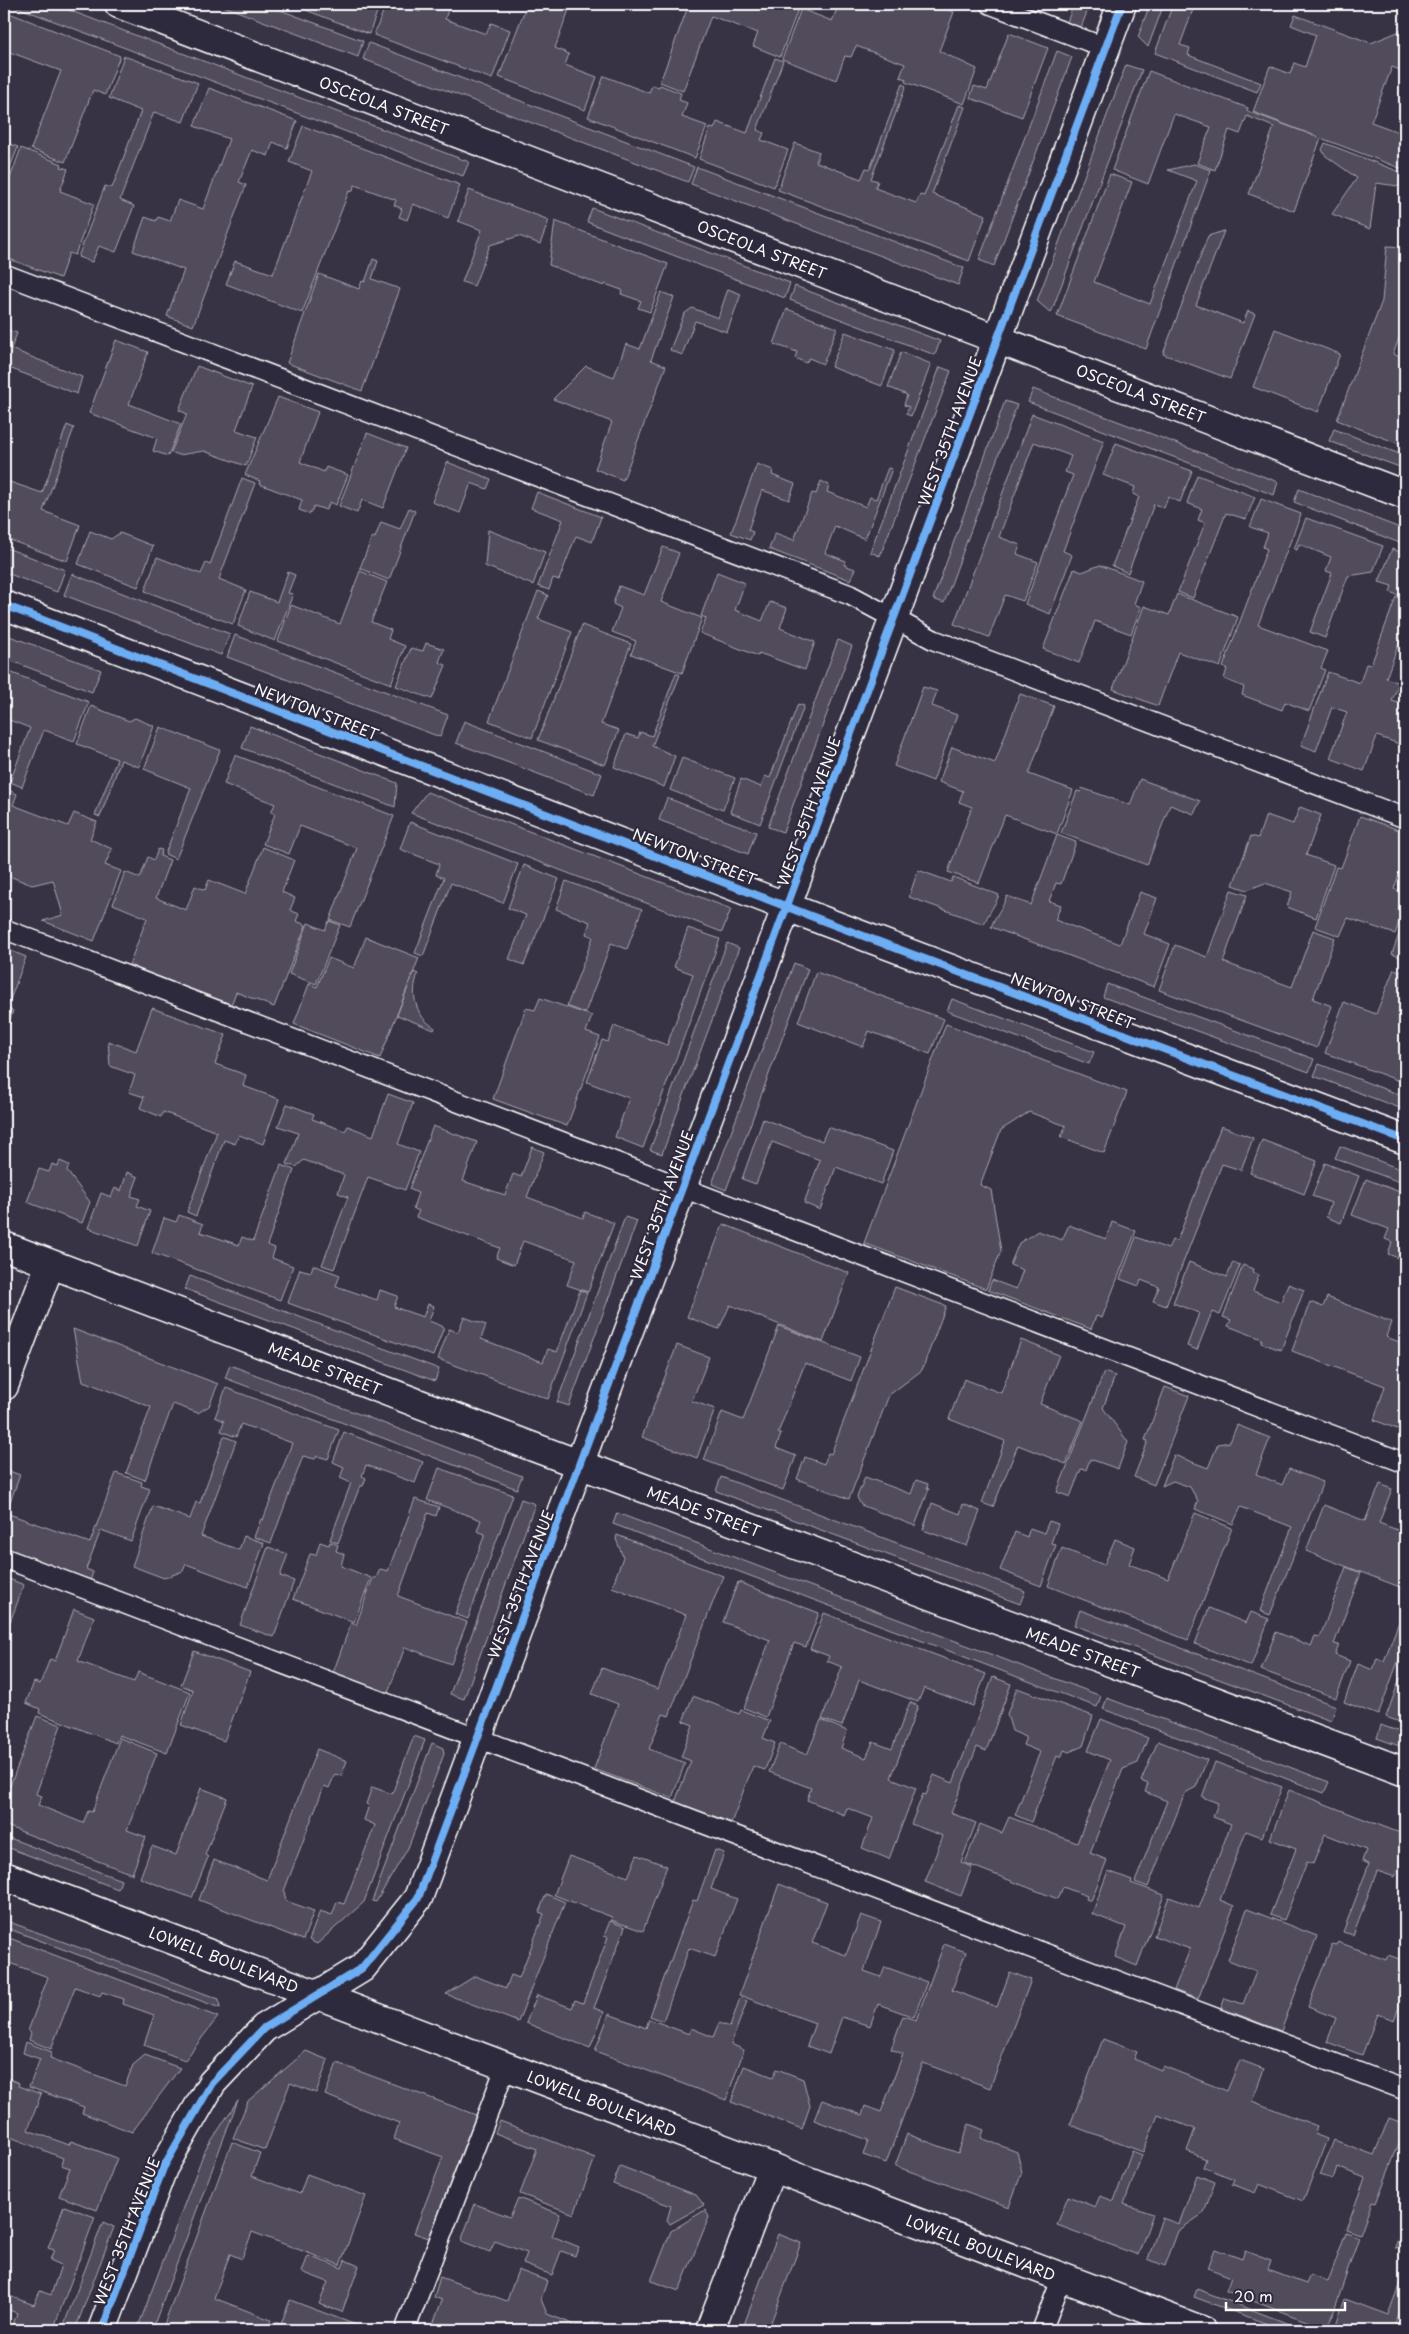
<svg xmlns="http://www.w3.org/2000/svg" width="1409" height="2334" viewBox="0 0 1409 2334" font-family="'Playpen Sans',sans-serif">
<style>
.green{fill:#514c5c;stroke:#a8a6ae}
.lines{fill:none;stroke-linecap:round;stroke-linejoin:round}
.lane-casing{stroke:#fff;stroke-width:22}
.street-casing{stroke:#fff;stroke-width:31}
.secondary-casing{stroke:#fff;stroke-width:31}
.lane{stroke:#2f2a3d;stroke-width:19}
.street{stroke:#2f2a3d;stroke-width:28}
.secondary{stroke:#2f2a3d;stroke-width:28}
.cycleway-casing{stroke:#2f2a3d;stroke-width:11}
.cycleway{stroke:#6dadf4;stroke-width:8}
.labels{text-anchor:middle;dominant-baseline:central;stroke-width:4.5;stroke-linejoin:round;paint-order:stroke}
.street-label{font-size:15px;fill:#fff;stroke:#2f2a3d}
</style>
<rect width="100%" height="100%" fill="#373345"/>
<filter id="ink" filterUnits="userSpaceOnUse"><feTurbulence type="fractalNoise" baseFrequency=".02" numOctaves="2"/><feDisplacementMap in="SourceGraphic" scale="10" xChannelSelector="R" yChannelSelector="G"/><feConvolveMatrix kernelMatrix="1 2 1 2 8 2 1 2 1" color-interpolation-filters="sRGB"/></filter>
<g filter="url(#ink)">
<!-- green -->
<path class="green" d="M9 4H53L469 162 463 176Z
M218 4H264L363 41 358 57Z
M305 4H380L369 34 303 9Z
M386 4H398L420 12 424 4H440L449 7 445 19 486 34 491 23 510 30 492 79 374 35Z
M527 4H571L555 48 569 54 565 65 597 77 585 110 499 77Z
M689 4H800L780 57 753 46 758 33 711 16 683 91 660 82Z
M839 4H933L954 12 939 51 977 69 964 104 905 82 906 79 900 77 905 64 856 46 851 57 845 56 836 80 782 59 801 9 832 21Z
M1074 4H1090L1079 33 1065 27Z
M1150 4H1164L1148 47 1138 37Z
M1173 4H1195L1180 45 1190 48 1188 55 1261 83 1257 92 1155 53Z
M4 11 120 56 105 95 93 90 65 162 31 149 61 71 4 50Z
M1295 15 1371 43 1405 29V72L1392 67 1371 122 1404 134 1400 144 1405 146V170L1321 138 1294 211 1249 194 1274 127 1247 116 1240 134 1229 130 1215 170 1197 163 1211 127 1174 114 1148 184 1112 170 1149 71 1248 108 1247 111 1318 137 1253 112 1270 66 1290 74 1294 63 1305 67 1316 35 1291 25Z
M1009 33 1048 48 1022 117 970 98 974 86 987 90Z
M369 43 694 167 688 182 363 59Z
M1057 51 1072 57 994 266 979 260Z
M124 56 198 83 183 122 154 112 120 200 134 206 116 252 99 246 92 262 78 257 105 186 112 188 141 111 109 98Z
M775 58 783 61 757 130 764 133 761 140 788 150 774 187 699 159 710 128 714 129 717 122 747 133Z
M1126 65 1142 70 1051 313 1037 301Z
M604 76 649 93 652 85 659 87 660 85 681 93 679 100 687 103 682 117 707 126 695 158 588 117Z
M902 84 906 86 871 179 878 181 875 188 916 203 920 195 924 196 959 105 965 107 932 194 986 215 969 261 778 190 795 143 819 152 816 162 861 179 866 168 870 169Z
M209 88 297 121 287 148 273 142 268 156 252 150 239 182 246 185 193 326 167 316 184 270 133 251 145 217 156 221 158 217 170 221 178 200 203 209 229 139 194 126Z
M303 126 460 185 448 218 413 204 407 220 399 217 402 209 394 205 396 200 355 185 352 192 349 191 302 313 226 284 235 261 273 274 312 171 289 162Z
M4 142 18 147 4 183Z
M1325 143 1405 174V187L1376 183 1370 229 1332 214 1357 178 1326 156 1322 150Z
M21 148 62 164 61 167 68 169 60 191 94 204 75 255 69 253 60 278 4 257V195Z
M1194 164 1211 170 1146 349 1057 316 1110 174 1132 182 1094 282 1150 304 1197 181 1168 170Z
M697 167 964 268 958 285 691 184Z
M469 190 549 220 540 244 519 236 490 245 474 286 462 282 482 230 458 221Z
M592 208 790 283 785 298 587 222Z
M555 221 668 264 650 312 638 308 641 301 621 294 622 290 605 284 604 286 549 265Z
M1224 231 1196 305 1243 323 1248 311 1255 314 1230 379 1163 354 1208 236Z
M1387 246 1405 247V323L1393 354 1405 359 1403 370 1405 371V446L1337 420 1382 301Z
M373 259 378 261 372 279 400 289 362 391 287 363 319 274 359 289 362 281 365 282Z
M795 286 940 341 935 355 790 300Z
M728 289 741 294 727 332 695 321 682 355 670 350 684 314 692 308 718 318Z
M661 292 674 297 651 360 666 366 623 480 595 469 612 422 553 399 586 366 614 377 626 344 640 349Z
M787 309 837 328 823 364 809 358 806 363 795 358 797 352 774 344Z
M5 329 17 333 11 349 82 377 77 394 4 366Z
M1275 329 1340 354 1318 412 1253 387Z
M845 332 895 350 882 386 831 367Z
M116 340 148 352 129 404 181 424 168 456 153 451 157 438 89 413Z
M901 352 931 364 911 416 906 414 909 407 904 405 907 395 888 387Z
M197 366 252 387 236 430 257 437 246 466 204 451 179 455 171 452 187 414 179 410Z
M940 367 951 371 880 556 870 552Z
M1033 389 1278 482 1274 495 1028 402Z
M278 397 318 412 300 462 324 472 326 467 348 475 336 505 330 502 326 510 314 506 310 514 299 510 302 500 259 484 260 481 245 475Z
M1005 401 1017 405 944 603 933 599Z
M1032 414 1104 441 1063 551 1072 555 1050 614 1025 604 1073 475 1065 472 1071 456 1034 442 999 537 1020 545 1017 554 1038 562 1023 601 1005 595 989 637 954 624Z
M67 425 74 428 43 511 80 525 67 561 4 538V480L42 493Z
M1334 429 1405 456V469L1329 441Z
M367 433 406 448 383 508 362 500 357 513 339 506Z
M1116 443 1192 471 1180 502 1168 497 1164 508 1154 504 1128 573 1112 566 1139 497 1133 494 1135 487 1103 475Z
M447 462 491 479 487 489 471 483 460 513 432 502Z
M757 464 773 470 772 475 795 484 789 500 762 490 748 530 753 532 750 540 731 533Z
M888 468 892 469 865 539 835 526 825 553 846 561 844 565 855 569 850 580 769 549 775 533 794 540 812 493 816 494 821 481 829 485 827 492 866 507 870 497 876 499Z
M1197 475 1255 497 1246 519 1226 513 1193 598 1178 592 1205 523 1198 520 1202 509 1187 503Z
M242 478 255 483 219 579 246 590 233 624 145 591 157 557 201 574 206 563 210 565Z
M1299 489 1405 530V545L1294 502Z
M537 492 601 517 592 542 576 536 559 580 553 578 549 590 538 586 563 520 531 508Z
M1261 499 1301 514 1258 625 1328 651 1321 668 1325 670 1309 711 1285 702 1282 710 1242 695 1244 687 1224 679 1227 669 1223 667 1267 549 1263 547 1268 533 1250 527Z
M409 508 415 511 389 580 360 568 372 537 375 538 381 522 400 529Z
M1306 518 1383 546 1373 572 1348 576 1325 638 1310 632 1332 573 1326 571 1331 557 1299 544 1297 550 1294 549Z
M488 530 545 552 533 585 485 566Z
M90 531 111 539 120 533 153 546 138 587 78 564Z
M4 547 65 570 57 592 4 572Z
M663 547 679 553 661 602 702 618 682 673 631 654 636 641 612 632 621 608 613 604 619 586 644 595Z
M1392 549 1405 554V598L1390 592 1392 586 1379 582Z
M1100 565 1142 581 1134 604 1141 607 1131 634 1095 621 1079 663 1043 649 1074 569 1082 572Z
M360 571 387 582 371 622 391 630 388 639 405 646 391 684 278 641 291 605 340 624Z
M288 572 295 575 288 593 293 594 275 641 238 626 250 592 277 602Z
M717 572 745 583 735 610 762 621 770 602 787 608 780 628 815 642 805 670 759 653 758 656 700 633 706 618 701 616Z
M72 574 230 634 221 655 64 595Z
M538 591 548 595 538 619 572 632 532 738 489 721Z
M1177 594 1238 617 1220 667 1178 652 1158 706 1113 689 1144 606 1169 615Z
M1396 597 1405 601V627L1386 678 1399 683 1392 701 1405 705V746L1377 736 1364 771 1330 758 1347 712 1332 707 1316 751 1301 745 1328 672 1360 683 1366 664 1371 665Z
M582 625 631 644 601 724 619 730 605 765 538 740Z
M4 634 101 670 92 692 4 658Z
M235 635 448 715 440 737 227 657Z
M838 640 852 646 783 832 768 827Z
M426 643 444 649 439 662 446 665 432 699 396 686 411 648 423 651Z
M4 670 89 702 74 741 44 730 22 787 10 782 30 728 4 718Z
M676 673 680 675 652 746 675 756 664 787 614 767 626 734 638 738 640 732 652 736Z
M923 687 937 691 932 706 957 715 933 781 894 766Z
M1020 694 1054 706 1029 774 1073 790 1057 834 1005 815 979 883 948 872 972 807 959 802 963 791 939 782 952 747 995 763Z
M798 704 804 706 760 824 730 812 741 779 761 787 765 776 770 778Z
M91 706 129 721 135 718 154 726 139 767 121 760 100 817 95 815 117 759 77 744Z
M464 721 602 774 594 795 456 743Z
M250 726 397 783 395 807 242 748Z
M160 727 220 750 176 859 165 854 191 788 144 769Z
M235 755 394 816 350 927 330 920 357 848 300 826 289 854 263 844 275 814 271 812 275 804 224 784Z
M682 758 735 778 723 810 670 790Z
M1140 779 1200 801 1194 814 1170 805 1147 865 1061 833 1077 791 1081 792 1082 788 1130 805Z
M4 788 17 794 13 805 68 826 74 813 97 822 90 839 112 849 105 865 121 871 94 941 43 921 63 915 53 880 32 885 4 874Z
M427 792 731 909 722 932 411 813Z
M667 798 756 832 748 854 659 820Z
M1300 807 1321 815 1306 855 1334 865 1316 918 1287 907 1292 892 1265 883 1247 890 1233 885 1251 836 1258 838 1266 815 1293 824Z
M1360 816 1405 832V858L1394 889 1405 893V906L1395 934 1348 918 1340 936 1315 927 1336 867 1341 868Z
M410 822 518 864 503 903 451 883 423 956 415 953 444 878 436 875 439 864 400 849Z
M1057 835 1076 842 1061 884 1056 883 1049 901 1061 905 1055 920 1120 944 1140 892 1157 898 1144 934 1170 944 1154 987 991 927C995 915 1003 908 1007 896L1031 905Z
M263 847 294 860 282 892 295 898 290 910 299 914 296 921 306 925 274 1007 236 992 231 1005 129 965 147 918 113 904 125 872 140 878 148 857 154 860 158 849 162 850 160 856 170 860 156 898 186 910 195 886 205 890 209 880 245 894Z
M524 865 559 879 524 965 509 959 526 915 508 908Z
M918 870 951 882 953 877 999 895C995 906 988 913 984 924L909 897Z
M566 881 642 909 627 949 611 943 585 1013 567 1006 593 937 586 934 590 922 556 909Z
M1231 890 1247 895 1223 962 1292 987 1313 930 1335 938 1313 999 1332 1006 1317 1048 1159 990 1175 945 1207 957Z
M1405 917V959L1392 954Z
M329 921 340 925 316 984 289 974 308 923 325 930Z
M688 928 720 939 643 1148 615 1137 629 1098 587 1082 602 1040 608 1042 614 1026 667 1045 693 974 674 967Z
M366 937 419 958 380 1058 294 1024 309 984 317 987 329 958 354 968Z
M727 943 739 948 662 1154 650 1150Z
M4 948 26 957 7 1008 13 1011 9 1022 4 1019Z
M794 963 808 969 726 1190 712 1184Z
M1394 969 1405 973V1014L1401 1027 1405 1028 1400 1041 1405 1043V1083L1325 1053 1344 1002 1376 1014Z
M414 972 418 974C410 994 415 1016 435 1028L434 1030 397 1015Z
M816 972 944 1019 930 1054 869 1031 863 1047 798 1022Z
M1107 984 1314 1059 1309 1072 1103 997Z
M540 998 592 1016 586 1032 600 1037 567 1126 493 1099 526 1008 535 1010Z
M952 999 1094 1052 1089 1064 947 1011Z
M152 1008 226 1035 215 1064 246 1075 243 1086 279 1099 263 1144 239 1135 235 1144 224 1140 196 1216 187 1212 217 1132 163 1112 161 1117 140 1108 144 1097 129 1092 135 1075 110 1066 108 1041 136 1051Z
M946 1024 1127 1092 1104 1153 1061 1137 1066 1126 1029 1112 1001 1130 980 1185 991 1190 1001 1251 986 1289 864 1243Z
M1319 1064 1405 1097V1110L1314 1076Z
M388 1094 413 1103 398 1144 419 1152 405 1190 368 1177 334 1269 322 1265 348 1197 338 1193 344 1175 304 1160 296 1167 287 1164 298 1133 278 1126 287 1104 314 1114 312 1119 345 1131 348 1126 373 1136Z
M763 1119 822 1141 828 1127 893 1151 881 1184 836 1167 820 1210 804 1203 820 1160 772 1142 756 1184 742 1179Z
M433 1126 477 1142 463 1181 505 1195 513 1174 521 1177 532 1147 544 1152 527 1197 583 1218 585 1212 614 1223 588 1292 567 1285 576 1260 523 1241 514 1265 496 1258 500 1248 416 1217 419 1211 413 1208 418 1193 409 1189Z
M1221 1126 1253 1138 1241 1170 1222 1164 1166 1306 1153 1301 1159 1287 1141 1280 1139 1286 1120 1279 1136 1237 1168 1249 1172 1240 1177 1241Z
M1262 1140 1317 1161 1304 1194 1250 1173Z
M1340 1146 1405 1171V1184L1335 1158Z
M60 1161 69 1165 67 1171 90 1202 82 1223 27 1202 39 1169 49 1172 52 1164 58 1166Z
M1325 1163 1359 1176 1341 1223 1326 1217 1331 1203 1312 1196Z
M281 1165 294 1170 267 1245 275 1248 272 1258 293 1266 280 1300 152 1253 164 1218 176 1222 179 1215 203 1224 200 1232 239 1245 242 1237 253 1241Z
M127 1172 138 1177 131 1196 140 1199 137 1206 150 1211 138 1246 88 1228 101 1193 111 1197 115 1188 121 1191Z
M1366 1179 1405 1194V1248L1402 1247 1398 1258 1388 1254 1392 1242 1385 1239 1389 1229 1352 1215Z
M625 1217 637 1221 569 1406 557 1402Z
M1112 1222 1136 1231 1102 1318 1096 1316 1091 1329 988 1290 992 1280 1016 1289 1023 1270 1010 1265 1019 1243 1038 1231 1062 1240 1069 1225 1106 1239Z
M723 1224 849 1273 823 1342 730 1305 719 1329 687 1317Z
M1189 1262 1227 1277 1233 1262 1240 1265 1220 1315 1212 1312 1197 1350 1187 1346 1199 1313 1173 1303Z
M313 1265 340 1275 336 1286 377 1300 380 1290 398 1296 394 1307 423 1317 428 1304 434 1306 429 1321 444 1327 433 1356 288 1303 300 1269 311 1272Z
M1243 1265 1253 1269 1252 1273 1259 1275 1253 1291 1281 1302 1288 1284 1304 1290 1281 1350 1261 1343 1262 1339 1228 1326 1231 1320 1223 1317Z
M190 1276 439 1369 435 1381 185 1289Z
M895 1287 946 1306 922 1370 889 1395 849 1499 797 1479 805 1457 824 1464 828 1453 831 1454Z
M580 1290 587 1293 548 1399 438 1359 449 1329 458 1332 464 1317 486 1325 481 1339 543 1362 548 1349 557 1352Z
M1327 1297 1391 1322 1386 1337 1405 1344V1432L1374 1420 1385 1386 1292 1351 1310 1302 1323 1307Z
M779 1326 860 1357 851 1381 805 1363 778 1433 781 1434 776 1448 796 1456 783 1490 704 1460 722 1412 743 1420Z
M73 1329 218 1384 209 1406 198 1413 173 1404 145 1480 126 1473 151 1407 83 1381Z
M1021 1340 1059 1355 1040 1404 1083 1421 1066 1464 1018 1445 993 1507 982 1503 1005 1441 949 1419 964 1379 1001 1393Z
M677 1345 709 1357 692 1401 715 1409 697 1458 642 1437Z
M230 1365 522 1476 517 1489 225 1378Z
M1104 1372 1115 1376 1103 1408 1128 1442 1118 1469 1090 1459 1086 1470 1081 1469 1070 1497 1057 1492Z
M1165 1387 1189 1396 1154 1485 1134 1477 1148 1441 1145 1440Z
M226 1388 339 1430 328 1459 317 1456 315 1459 303 1456 271 1543 254 1537 261 1519 263 1520 292 1443 241 1424 236 1437 221 1431 224 1421 215 1417Z
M1237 1425 1270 1438 1256 1474 1282 1485 1289 1469 1323 1482 1270 1615 1260 1611 1292 1527 1241 1507 1233 1524 1195 1509 1198 1501 1190 1487 1173 1481 1162 1486 1174 1455 1208 1468 1218 1444 1230 1442Z
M344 1432 423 1462 415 1483 366 1465 362 1476 366 1478 363 1486H360L338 1543 330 1540 351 1483 340 1478 344 1467 333 1462Z
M224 1436 236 1441 201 1536 239 1550 244 1536 264 1543 248 1587 186 1564 183 1571 164 1578 132 1566 153 1506 190 1519 196 1502 200 1503Z
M439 1468 513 1495 468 1619 455 1614 485 1534 477 1531 481 1520 427 1500Z
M4 1469 20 1475 6 1513 90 1543 116 1473 142 1482 141 1486 150 1489 131 1541 101 1530 86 1569 93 1572 90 1581 4 1549Z
M721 1477 1025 1591 1020 1604 716 1491Z
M865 1477 911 1494 916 1480 928 1484 927 1488 929 1489 915 1526 861 1505 857 1497Z
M1380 1484 1392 1489 1379 1523 1405 1533V1589L1306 1551 1324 1505 1365 1521Z
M415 1499 439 1507 436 1516 428 1513 398 1596 467 1622 451 1664 405 1647 388 1693 333 1673 351 1623 356 1625 373 1578H376L380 1569 388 1571Z
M521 1499 535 1504 464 1699 450 1694Z
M932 1503 960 1514 963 1504 980 1511 967 1546 923 1530Z
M617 1513 1101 1696 1097 1707 613 1524Z
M1195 1513 1232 1528 1188 1640 1048 1586 1062 1548 1104 1565 1115 1539 1135 1547 1129 1564 1168 1579Z
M1049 1521 1058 1524 1051 1543 1056 1545 1041 1586 1000 1570 1015 1532 1027 1537 1030 1528 1044 1533Z
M617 1535 723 1576 669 1716 663 1714 649 1749 685 1763 672 1798 594 1769 618 1704 592 1694 602 1668 658 1689 686 1615 612 1587 623 1557 616 1539Z
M320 1542 329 1545 330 1542 338 1545 336 1551 344 1554 341 1566 371 1578 354 1622 293 1599 310 1554 316 1555Z
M268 1547 288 1554 280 1576 294 1581 274 1637 240 1625Z
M1346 1567 1361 1573 1334 1644 1339 1645 1335 1655 1350 1661 1336 1698 1261 1670 1276 1632 1311 1646 1315 1636 1320 1637Z
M4 1577 24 1585 4 1638Z
M738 1582 819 1613 806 1647 794 1643 766 1717 744 1708 770 1640 723 1622Z
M1405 1606V1643L1378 1715 1344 1702 1358 1664 1373 1670 1377 1658 1384 1661Z
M1209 1608 1246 1623 1251 1612 1269 1619 1251 1666 1195 1644Z
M74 1609 94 1617 78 1661 134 1682 138 1672 190 1692 167 1753 119 1735 116 1743 39 1713 40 1709 26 1703 34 1682 40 1684 50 1659 55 1661Z
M1080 1610 1336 1706 1331 1721 1074 1625Z
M824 1613 986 1674 973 1706 924 1688 918 1702 859 1680 842 1726 822 1719 842 1667 827 1661 829 1656 810 1649Z
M194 1651 250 1672 224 1741 181 1725 193 1690 181 1685Z
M993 1677 1011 1684 986 1751 977 1747 951 1813 976 1823 961 1862 972 1867 961 1896 925 1882 943 1836 911 1824 923 1794 926 1795 934 1775 953 1783Z
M1400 1678 1405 1680V1724L1386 1717Z
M1017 1688 1093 1716 1083 1746 1069 1752 1064 1750 1061 1758 1057 1756 1031 1822 1015 1815 1040 1752 1023 1745 1026 1737 1012 1731 1007 1714Z
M693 1696 739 1714 741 1710 770 1721 763 1738 775 1743 765 1770 753 1766 731 1823 675 1802 691 1761 681 1757 693 1725 683 1721Z
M1107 1698 1329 1782 1324 1793 1103 1709Z
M910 1702 918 1706 891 1778 916 1788 889 1859 862 1848 873 1818 847 1808 844 1815 807 1800 811 1788 769 1772 780 1744 807 1755 821 1720 847 1731 841 1748 866 1758 873 1742 892 1749Z
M37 1716 61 1725 36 1794 42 1796 38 1805 83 1823 88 1811 92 1812 120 1738 157 1753 127 1830 146 1837 132 1874 4 1825V1788L5 1784 10 1786Z
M1101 1719 1148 1738 1138 1763 1123 1769 1090 1853 1107 1860 1091 1901 1086 1899 1087 1896 1063 1887 1058 1899 965 1863 980 1824 1002 1833 1009 1817 1077 1843 1110 1760 1088 1751Z
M1381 1725 1405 1734V1748L1377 1738Z
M414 1736 425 1740 364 1902 317 1944 309 1940 320 1911 332 1915 337 1902 344 1904 375 1825 364 1820 369 1805 366 1804 372 1787 392 1794Z
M1158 1741 1207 1760 1196 1787 1185 1793 1148 1887 1135 1882 1167 1801 1145 1792 1148 1784 1141 1781Z
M432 1743 443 1748 444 1754 408 1848 376 1902 372 1901Z
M317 1749 347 1761 341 1776 335 1774 329 1788 324 1786 284 1891 286 1901 314 1911 303 1940 199 1900 214 1860 267 1880Z
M1215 1762 1282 1787 1262 1837 1246 1831 1220 1900 1234 1906 1198 1999 1174 1990 1190 1949 1154 1936 1169 1897 1199 1908 1231 1824 1213 1817 1218 1803 1202 1797Z
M201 1788 227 1798 205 1855 208 1857 192 1898 140 1878 152 1846 176 1855Z
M1289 1790 1405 1835V1850L1395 1877 1377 1871 1353 1935 1343 1932 1369 1864 1362 1861 1366 1850 1325 1834 1313 1864 1307 1862 1284 1920 1270 1915 1296 1849 1270 1839Z
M4 1836 121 1880 118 1889 4 1846Z
M715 1850 724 1853 711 1889 737 1899 715 1957 689 1948 663 2021 650 2016 693 1900 697 1901Z
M637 1855 667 1866 643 1931 611 1920 612 1917 554 1895 569 1856 628 1877Z
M1108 1871 1132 1880 1131 1883 1164 1895 1137 1966 1115 1957 1126 1927 1092 1914Z
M779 1884 827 1902 812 1943 846 1955 861 1915 881 1922 864 1971 881 1977 885 1967 927 1982 914 2017 878 2004 870 2026 842 2017 829 2054 807 2046 815 2023 739 1995Z
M546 1894 565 1902 518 2022 446 1994 475 1976 506 1988 511 1975 519 1978 544 1914 539 1912Z
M1247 1909 1317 1936 1281 2031 1221 2008 1225 1998 1243 2004 1256 1971 1228 1960Z
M4 1920 219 1999 220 2008 4 1927Z
M610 1921 625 1927 594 2008 604 2012 590 2048 526 2023 537 1995 572 2008 575 2000 583 2003 608 1937 604 1936Z
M4 1936 218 2017 185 2060 144 2045 154 2015 123 2004 124 1999 102 1992 100 1996 75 1987 51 2049 29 2040 31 2033 28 2031 48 1977 4 1961Z
M1338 1942 1386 1960 1388 1955 1405 1961V1992L1394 2020 1378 2014 1362 2055 1327 2042 1336 2018 1308 2007 1332 1944 1337 1945Z
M944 1944 966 1952 952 1990 997 2007 1010 1972 1031 1980 990 2088 923 2063 886 2163 863 2155 868 2140 814 2120 822 2100 862 2115 865 2106 881 2112 903 2054 891 2049 903 2016 916 2020Z
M740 1998 747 2001 731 2044 744 2050 726 2100 595 2051 609 2014 646 2028 649 2019 689 2034 691 2028 713 2037 719 2023 730 2027Z
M1103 2039 1137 2052 1134 2059 1161 2070 1163 2066 1227 2091 1240 2060 1264 2069 1252 2101 1317 2126 1314 2134 1327 2139 1303 2201 1259 2184 1255 2193 1232 2184 1234 2179 1203 2167 1206 2159 1187 2151 1195 2129 1158 2115 1143 2152 1070 2125Z
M26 2042 52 2052 50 2058 125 2086 133 2065 145 2055 180 2068 132 2132 82 2113 84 2107 29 2087 40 2059 23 2053Z
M306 2051 328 2060 316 2093 290 2083 265 2150 233 2138 248 2101Z
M337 2063 476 2115 429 2238 414 2233 443 2157 394 2139 399 2123 325 2095Z
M744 2066 773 2077 777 2069 803 2079 810 2106 802 2129 731 2102Z
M4 2077 19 2083 18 2086 41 2094 28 2130 69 2145 71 2141 117 2158 97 2210 59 2196 70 2168 61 2165 63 2158 8 2136 4 2148Z
M238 2100 152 2330H137L204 2152Z
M1389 2118 1405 2124V2128L1376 2203 1372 2202 1360 2234 1346 2229 1365 2178 1337 2167 1333 2179 1320 2175 1334 2140 1374 2155Z
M500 2121 595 2158 574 2214 520 2194 537 2149 495 2133Z
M969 2124 984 2130 981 2138 1017 2152 1022 2172 1009 2207 895 2166 907 2134 958 2153Z
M232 2142 260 2153 252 2176 300 2194 307 2174 366 2196 340 2265 252 2232 242 2259 230 2254 214 2298 271 2320 267 2330H162Z
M1132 2151 1142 2155 1124 2204 1153 2214 1138 2255 1057 2225 1068 2196 1095 2207 1100 2196 1114 2201Z
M620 2166 696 2195 704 2205 670 2224 667 2220 671 2206 613 2184Z
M1197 2175 1215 2182 1204 2213 1178 2231 1165 2266 1148 2259 1162 2218 1179 2224Z
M518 2198 560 2214 552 2236 579 2247 575 2256 561 2251 552 2275 523 2264 527 2253 495 2241 490 2252 461 2241 475 2204 510 2217Z
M64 2206 95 2217 53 2330H18L12 2328 17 2313 4 2308V2294L34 2305 40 2291 51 2295 61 2265 50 2260 54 2250 48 2248Z
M705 2210 709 2217 679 2291 651 2281 671 2231Z
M1405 2220V2250L1395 2247Z
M103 2222 114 2227 75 2330H62Z
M1346 2232 1359 2237 1328 2329 1226 2291 1231 2277 1208 2268 1215 2249 1242 2259 1245 2251 1271 2261 1268 2270 1306 2284 1310 2275 1328 2282Z
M778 2234 801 2243 768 2330H742Z
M308 2256 342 2268 345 2260 359 2266 342 2312 319 2304 328 2282 302 2272Z
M1405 2269V2299L1393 2330H1334L1345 2299 1388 2315Z
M518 2270 547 2281 541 2299 547 2314 573 2324 570 2330H431L442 2300 434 2297 440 2277 507 2301Z
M1197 2289 1305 2330H1284L1194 2297Z
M290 2300 364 2328 363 2330H271L274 2322 281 2324Z
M598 2322 618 2330H573L574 2326Z"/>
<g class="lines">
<defs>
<path id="lane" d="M990 4 1106 48
M4 274 850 595 934 640 1405 818
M4 929 1405 1463
M4 1558 1405 2090
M405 2330 506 2066
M1042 2330 1062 2278"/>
<path id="street" d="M119 4 1405 495
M4 605 829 923 1405 1140
M4 1246 536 1448 1405 1772
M4 1386 50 1264
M102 2330 163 2168 212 2083 264 2028 362 1968 418 1898 1122 4
M710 2330 772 2167"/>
<path id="secondary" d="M4 1876 1201 2330"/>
</defs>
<!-- lane casing -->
<use href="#lane" class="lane-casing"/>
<!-- street casing -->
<use href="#street" class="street-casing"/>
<!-- secondary casing -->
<use href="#secondary" class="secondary-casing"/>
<!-- lane -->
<use href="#lane" class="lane"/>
<!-- street -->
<use href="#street" class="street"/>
<!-- secondary -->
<use href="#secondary" class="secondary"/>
<defs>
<path id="cycleway" d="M4 605 829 923 1405 1140
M102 2330 163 2168 212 2083 264 2028 362 1968 418 1898 1122 4"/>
</defs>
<!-- cycleway casing -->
<use href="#cycleway" class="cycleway-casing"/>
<!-- cycleway -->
<use href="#cycleway" class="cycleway"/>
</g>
</g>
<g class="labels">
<!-- street labels -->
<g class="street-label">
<text transform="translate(384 105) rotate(21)">OSCEOLA STREET</text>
<text transform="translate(762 249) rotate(21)">OSCEOLA STREET</text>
<text transform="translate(1141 393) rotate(21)">OSCEOLA STREET</text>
<text transform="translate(949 431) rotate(-70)">WEST 35TH AVENUE</text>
<text transform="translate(317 711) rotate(21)">NEWTON STREET</text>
<text transform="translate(808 811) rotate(-70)">WEST 35TH AVENUE</text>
<text transform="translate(695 856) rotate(21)">NEWTON STREET</text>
<text transform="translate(1073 1000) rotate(21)">NEWTON STREET</text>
<text transform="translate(661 1205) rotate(-70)">WEST 35TH AVENUE</text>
<text transform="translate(325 1368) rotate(21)">MEADE STREET</text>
<text transform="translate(704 1511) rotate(20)">MEADE STREET</text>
<text transform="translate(520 1584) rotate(-69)">WEST 35TH AVENUE</text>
<text transform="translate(1083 1652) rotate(20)">MEADE STREET</text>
<text transform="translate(224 1959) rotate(21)">LOWELL BOULEVARD</text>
<text transform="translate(602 2103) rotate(21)">LOWELL BOULEVARD</text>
<text transform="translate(126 2231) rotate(-69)">WEST 35TH AVENUE</text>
<text transform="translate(981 2247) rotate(21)">LOWELL BOULEVARD</text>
</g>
</g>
<!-- margin -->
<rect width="1409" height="2334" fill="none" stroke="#2f2a3d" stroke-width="20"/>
<rect x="10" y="10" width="1389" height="2314" fill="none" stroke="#fff" stroke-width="2" filter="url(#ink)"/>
<!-- scale -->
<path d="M1226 2302v8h119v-8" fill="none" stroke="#ffffff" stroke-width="2.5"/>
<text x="1234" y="2302" font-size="15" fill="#ffffff" stroke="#2f2a3d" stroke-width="4" paint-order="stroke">20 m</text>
</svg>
